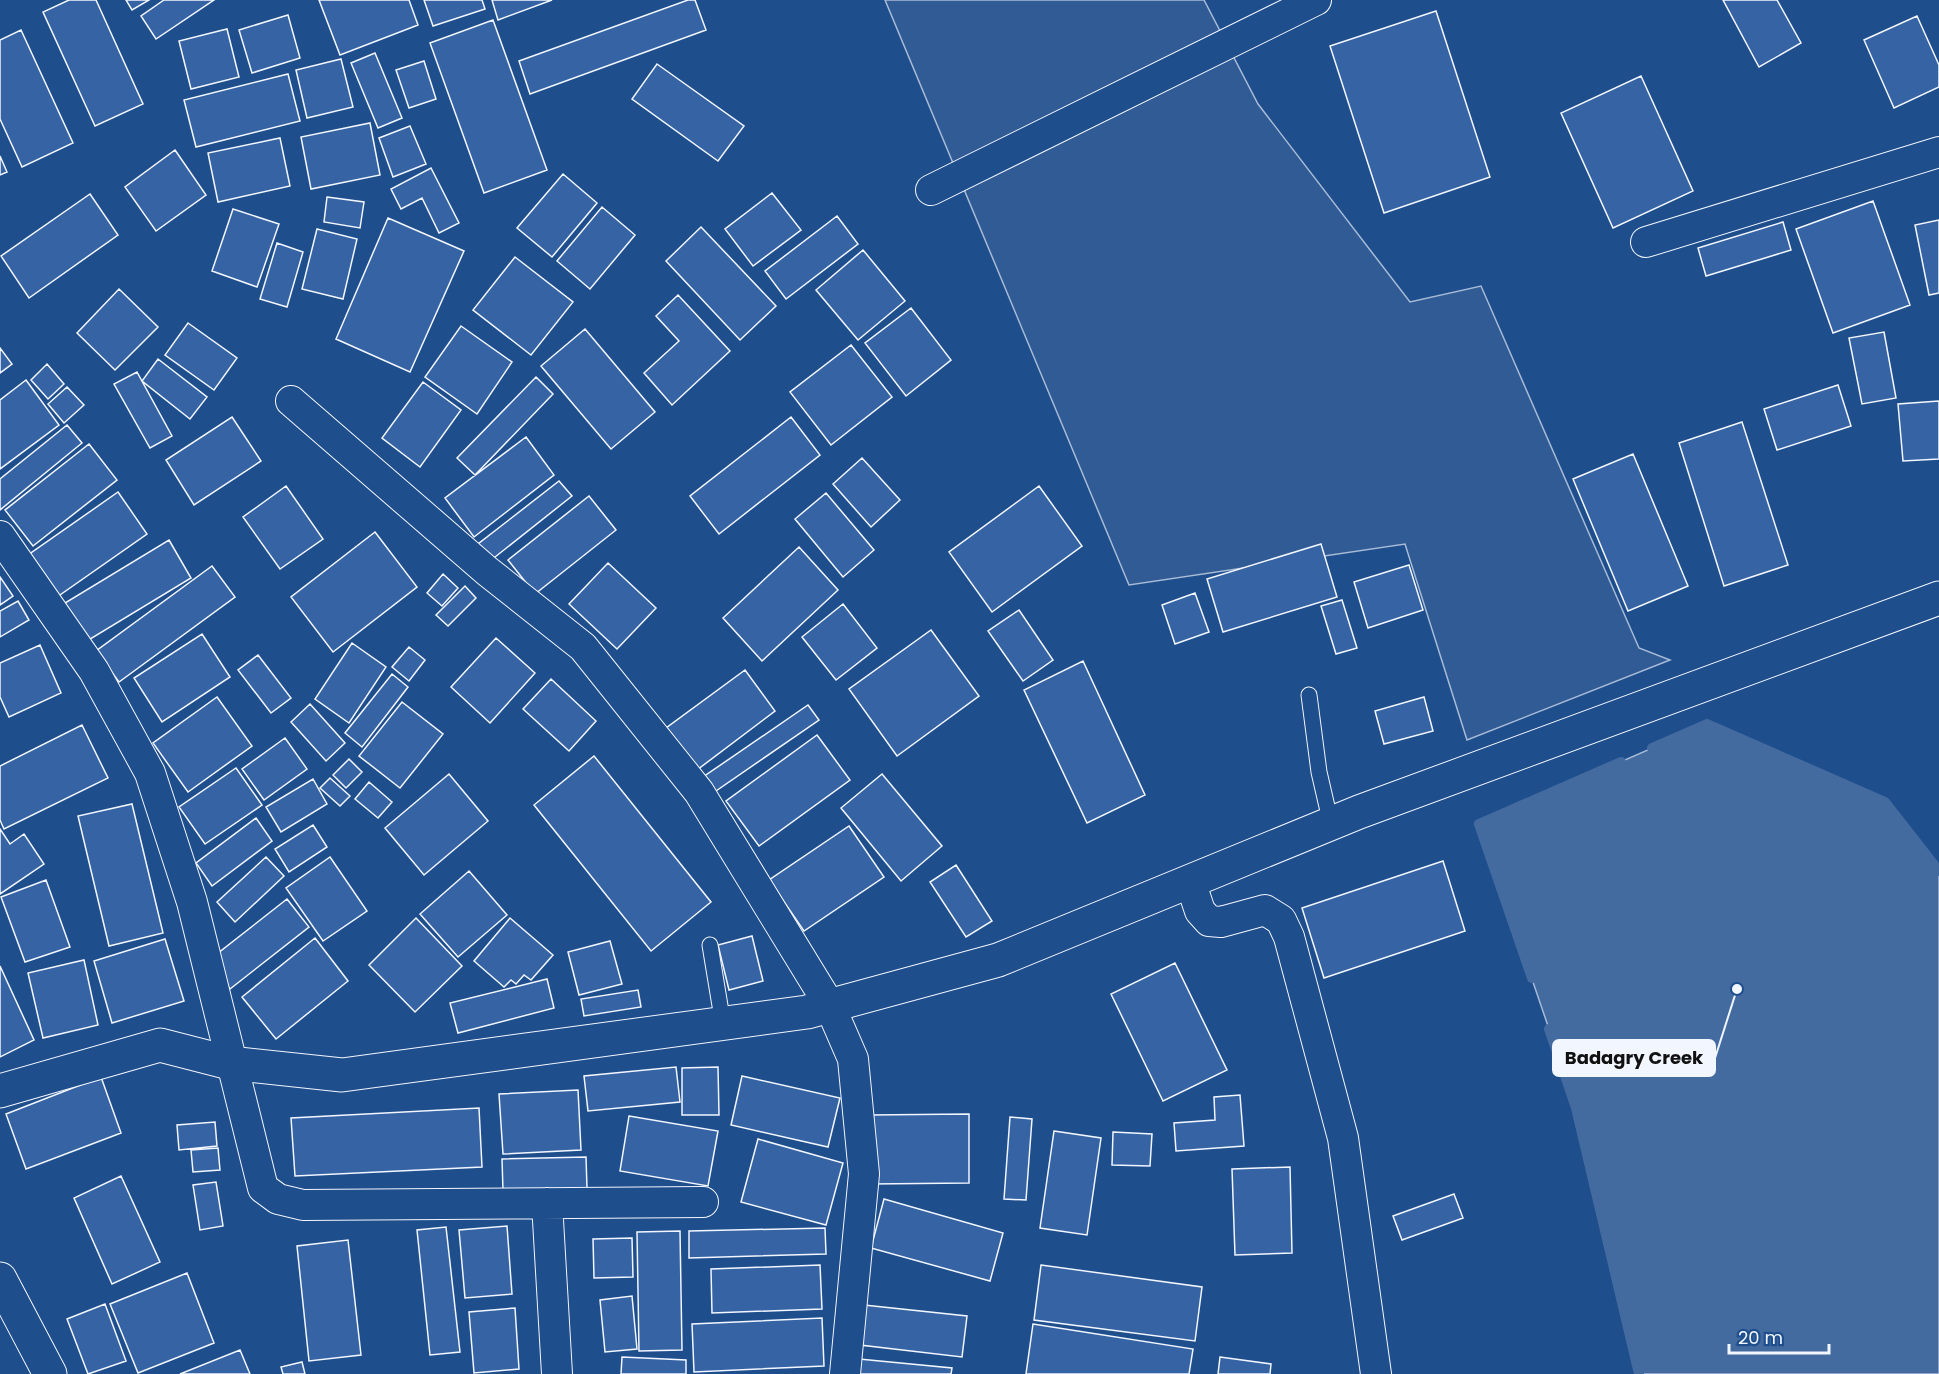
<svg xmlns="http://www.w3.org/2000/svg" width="1939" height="1374" viewBox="0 0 1939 1374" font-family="Poppins,sans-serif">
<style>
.green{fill:#305b95;stroke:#a8bbd7;stroke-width:1.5}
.water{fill:#446ba0;stroke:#a8bbd7;stroke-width:1.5}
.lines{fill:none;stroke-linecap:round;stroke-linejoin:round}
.stream{stroke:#446ba0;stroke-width:10}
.building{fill:#3563a3;stroke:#f2f6ff;stroke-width:1.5}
.service-casing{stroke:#f2f6ff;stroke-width:17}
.minor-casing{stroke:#f2f6ff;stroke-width:32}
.tertiary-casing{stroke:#f2f6ff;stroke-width:35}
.secondary-casing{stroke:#f2f6ff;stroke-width:35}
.service{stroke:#1f4e8c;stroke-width:15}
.minor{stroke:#1f4e8c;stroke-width:30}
.tertiary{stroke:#1f4e8c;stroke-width:33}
.secondary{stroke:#1f4e8c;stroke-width:33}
.leader{fill:none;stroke:#f2f6ff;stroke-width:2}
.callout-dot{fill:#f2f6ff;stroke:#1f4e8c;stroke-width:2}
.callout{fill:#f2f6ff;stroke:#f2f6ff;stroke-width:2}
.callout-label{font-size:18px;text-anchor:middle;font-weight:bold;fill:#111}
</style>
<rect width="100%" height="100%" fill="#1f4e8c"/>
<!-- green -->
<path class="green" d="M885 0H1204L1258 104 1410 302 1481 286 1639 648 1670 660 1467 740 1405 544 1129 585Z"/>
<!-- water -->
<path class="water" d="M1707 724 1885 802 1939 871V1374H1639L1576 1108 1479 824Z"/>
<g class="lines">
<!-- stream -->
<path class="stream" d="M1652 748 1707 724 1885 802 1939 871
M1532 978 1479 824 1621 762
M1549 1029 1576 1108 1639 1374"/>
</g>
<!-- building -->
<path class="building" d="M69 0H96L143 104 95 126 43 12Z
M126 0H149L132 10Z
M164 0H214L156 39 141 16Z
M319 0H409L418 25 340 55Z
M424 0H482L485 9 433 26Z
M492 0H552L498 20Z
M688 0H695L706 30 530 94 519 61Z
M1723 0H1777L1801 43 1759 67Z
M1436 11 1490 177 1384 213 1330 46Z
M288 15 300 58 252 73 239 30Z
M1917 16 1939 65V87L1894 108 1864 40Z
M493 20 547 170 484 193 430 43Z
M227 29 239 77 191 89 179 41Z
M21 30 73 143 22 167 0 119V40Z
M375 53 402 118 378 128 351 63Z
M341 59 353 107 307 118 296 70Z
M424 61 436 99 409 108 396 70Z
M657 64 744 126 718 161 632 99Z
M288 74 300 121 196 147 184 100Z
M1641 76 1693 191 1613 228 1561 113Z
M370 123 380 175 311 189 301 137Z
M410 126 426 164 393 177 379 138Z
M280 138 290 186 218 202 208 153Z
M175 150 206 195 156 231 125 187Z
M0 156 7 172 0 175Z
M431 168 459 223 439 233 422 198 401 209 391 189Z
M563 174 597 203 552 257 517 228Z
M772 193 801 230 753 266 725 229Z
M90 194 118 235 29 298 1 256Z
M327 197 364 202 360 228 324 222Z
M1873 201 1910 305 1833 333 1796 229Z
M602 207 635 235 590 289 557 261Z
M233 209 279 224 257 287 212 271Z
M837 216 858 244 786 299 765 271Z
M388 218 464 251 410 372 336 339Z
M1939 220V293L1929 295 1915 225Z
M1783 222 1791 250 1706 276 1698 248Z
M701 227 776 306 740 340 666 261Z
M317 229 357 239 343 299 302 289Z
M277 243 303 252 287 307 260 299Z
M863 250 905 301 858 340 816 290Z
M515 257 573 302 531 355 473 310Z
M119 289 158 327 115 370 77 333Z
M678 295 730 351 672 405 644 373 679 341 656 316Z
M911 308 951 360 906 396 865 343Z
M188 323 237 358 214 390 165 355Z
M461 326 512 362 477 414 425 377Z
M585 329 655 412 611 449 541 366Z
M1884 332 1896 398 1862 404 1849 338Z
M851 345 892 397 831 445 790 392Z
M0 348 12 364 0 373Z
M158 359 207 397 190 419 142 381Z
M47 364 64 384 48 399 31 380Z
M137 372 172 436 150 448 114 384Z
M536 377 553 394 475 475 457 458Z
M26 380 59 425 0 469V400Z
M423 382 461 410 420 467 382 438Z
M1838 385 1851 426 1777 450 1764 409Z
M67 387 84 405 64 423 48 404Z
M1939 401V459L1903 461 1898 404Z
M232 417 261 461 194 505 166 460Z
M791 417 820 455 719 534 690 496Z
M1742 422 1788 565 1724 586 1679 443Z
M67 425 82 443 0 510V479Z
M526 437 554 475 474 537 445 498Z
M89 444 117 480 33 546 5 510Z
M1633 454 1688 586 1628 611 1573 479Z
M862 458 900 500 871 527 833 484Z
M559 481 572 496 490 561 478 544Z
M286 486 323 539 280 569 243 517Z
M1039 486 1082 546 992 612 949 552Z
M118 492 147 534 57 597 28 555Z
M826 493 874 550 843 577 795 519Z
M589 496 616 530 535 594 508 560Z
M375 532 417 587 333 652 291 597Z
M169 540 191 578 87 641 65 603Z
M1321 544 1337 597 1223 632 1207 579Z
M799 547 838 590 762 661 723 618Z
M608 563 656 608 617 649 569 604Z
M1409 565 1423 610 1368 628 1354 582Z
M212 566 235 597 119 682 96 651Z
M443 574 458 588 442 606 427 593Z
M0 577 13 596 0 605Z
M465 586 476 598 448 626 436 615Z
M1195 593 1209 632 1175 644 1162 605Z
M1342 600 1357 648 1336 654 1321 606Z
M18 601 29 620 0 637V611Z
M843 604 877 648 836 680 802 637Z
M1019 610 1053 660 1023 681 988 631Z
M931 630 979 696 897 756 849 689Z
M202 634 230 677 162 722 134 678Z
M496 638 535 673 490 723 451 687Z
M352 643 386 667 349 723 315 699Z
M40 645 61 693 9 717 0 697V663Z
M409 647 425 660 409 681 392 667Z
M258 655 291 698 271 713 238 670Z
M1083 661 1145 795 1087 823 1024 690Z
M745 670 775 711 693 773 662 731Z
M392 674 408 687 362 747 345 733Z
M551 679 596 721 569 751 523 709Z
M217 697 252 746 188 792 153 743Z
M1424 697 1433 731 1384 744 1375 711Z
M402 702 443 734 400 788 359 756Z
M310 704 345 743 326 761 291 722Z
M808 705 819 720 713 793 703 777Z
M82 725 108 778 4 829 0 820V766Z
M817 735 850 780 759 846 726 801Z
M285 738 307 769 264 800 242 769Z
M594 756 711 902 651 951 534 805Z
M349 759 362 772 346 788 333 775Z
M236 768 262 805 205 844 179 807Z
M449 774 488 821 424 875 385 828Z
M882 774 942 846 901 881 841 808Z
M330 778 350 796 340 806 320 788Z
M313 779 327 804 281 832 266 807Z
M369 782 392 802 378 818 355 799Z
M132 804 163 933 109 946 78 816Z
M256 818 272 841 212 886 196 863Z
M313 825 327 847 289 872 275 849Z
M849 826 884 877 804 931 769 880Z
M0 829 10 844 24 834 44 864 0 894Z
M266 857 284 876 235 922 217 902Z
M330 857 367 911 323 941 286 888Z
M1443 861 1465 931 1324 978 1302 908Z
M956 865 992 921 966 937 930 882Z
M469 871 507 915 458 957 420 914Z
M46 880 70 947 25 962 1 897Z
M287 899 309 927 230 989 208 961Z
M416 918 462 966 415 1012 369 965Z
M510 918 553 955 531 980 524 975 516 984 511 980 504 987 474 961Z
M752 936 763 981 729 990 718 945Z
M315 938 348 981 276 1039 242 997Z
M165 939 184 1001 112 1023 94 961Z
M610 941 622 984 579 995 568 952Z
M84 960 98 1025 43 1038 28 973Z
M1175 963 1227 1070 1163 1101 1111 994Z
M0 966 34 1040 0 1057Z
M547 979 554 1008 458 1033 450 1003Z
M638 990 641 1007 584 1016 581 999Z
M676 1067 680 1102 588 1111 584 1076Z
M718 1067 719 1115H682V1068Z
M742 1076 840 1098 828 1147 731 1125Z
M101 1077 121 1133 26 1169 6 1114Z
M578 1090 581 1150 503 1154 499 1094Z
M1240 1095 1244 1146 1176 1151 1174 1123 1215 1120 1214 1097Z
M479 1108 482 1167 295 1176 291 1118Z
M969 1114V1183L870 1184 869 1115Z
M629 1116 718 1131 708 1186 620 1171Z
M1010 1117 1032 1119 1026 1200 1004 1199Z
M215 1122 217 1146 179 1150 177 1125Z
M1054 1131 1101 1138 1087 1235 1040 1228Z
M1113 1132 1152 1134 1150 1166 1112 1165Z
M758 1139 843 1163 826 1225 741 1202Z
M218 1148 220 1170 193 1172 191 1150Z
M586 1157 587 1188 503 1191 502 1159Z
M1290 1167 1292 1253 1235 1255 1232 1169Z
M121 1176 160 1262 112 1284 74 1198Z
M216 1182 223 1226 200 1230 193 1185Z
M1454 1194 1463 1218 1402 1240 1393 1216Z
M884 1199 1003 1233 990 1281 871 1248Z
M507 1226 512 1294 465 1298 459 1230Z
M446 1227 460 1352 430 1355 417 1230Z
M825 1228 826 1254 689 1258V1231Z
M680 1231 682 1350 639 1351 637 1232Z
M632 1238 633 1277 594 1278 593 1239Z
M348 1240 361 1355 309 1361 297 1246Z
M820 1265 822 1309 712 1313 711 1269Z
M1041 1265 1202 1287 1195 1341 1034 1320Z
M187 1273 214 1343 138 1373 110 1304Z
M632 1296 637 1349 605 1352 600 1300Z
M105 1304 126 1361 88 1374 67 1319Z
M864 1305 967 1316 962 1357 860 1345Z
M515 1308 519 1369 474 1373 469 1312Z
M822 1318 824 1366 694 1372 692 1324Z
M1033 1324 1193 1349 1189 1374H1026Z
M240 1350 250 1374H180Z
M622 1357 686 1360V1374H621Z
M1220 1357 1271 1364 1270 1374H1218Z
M859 1359 952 1368 951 1374H857Z
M302 1362 305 1374H283L281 1367Z"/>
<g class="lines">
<defs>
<path id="service" d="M1309 695 1319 772 1331 824
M710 945 723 1024"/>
<path id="minor" d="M931 190 1316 0
M1646 242 1939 152
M291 401 487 571 583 647 699 792 830 1006 853 1059 864 1174 845 1374
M0 536 94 671 150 773 192 902 263 1188 278 1199 303 1205 703 1202
M1190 881 1200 911 1209 921 1221 922 1265 910 1281 920 1289 937 1343 1138 1376 1374
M547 1203 557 1374"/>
<path id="tertiary" d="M0 1091 160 1045 230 1063 342 1075 807 1012 998 960 1359 812 1939 598"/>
<path id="secondary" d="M0 1279 50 1374"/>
</defs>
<!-- service casing -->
<use href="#service" class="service-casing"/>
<!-- minor casing -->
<use href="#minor" class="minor-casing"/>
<!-- tertiary casing -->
<use href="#tertiary" class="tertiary-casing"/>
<!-- secondary casing -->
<use href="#secondary" class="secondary-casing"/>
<!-- service -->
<use href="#service" class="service"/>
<!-- minor -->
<use href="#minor" class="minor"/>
<!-- tertiary -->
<use href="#tertiary" class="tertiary"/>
<!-- secondary -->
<use href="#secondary" class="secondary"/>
</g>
<!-- callouts -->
<path class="leader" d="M1737 989L1715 1058"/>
<circle class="callout-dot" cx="1737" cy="989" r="6"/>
<rect class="callout" x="1553" y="1040" width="162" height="36" rx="6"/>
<g class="callout-label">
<text x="1634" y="1064">Badagry Creek</text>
</g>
<!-- scale -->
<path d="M1729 1344v9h100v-9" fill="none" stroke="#f2f6ff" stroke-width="3"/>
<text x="1738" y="1344" font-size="18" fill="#f2f6ff" stroke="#1f4e8c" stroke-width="4.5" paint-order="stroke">20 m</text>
</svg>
